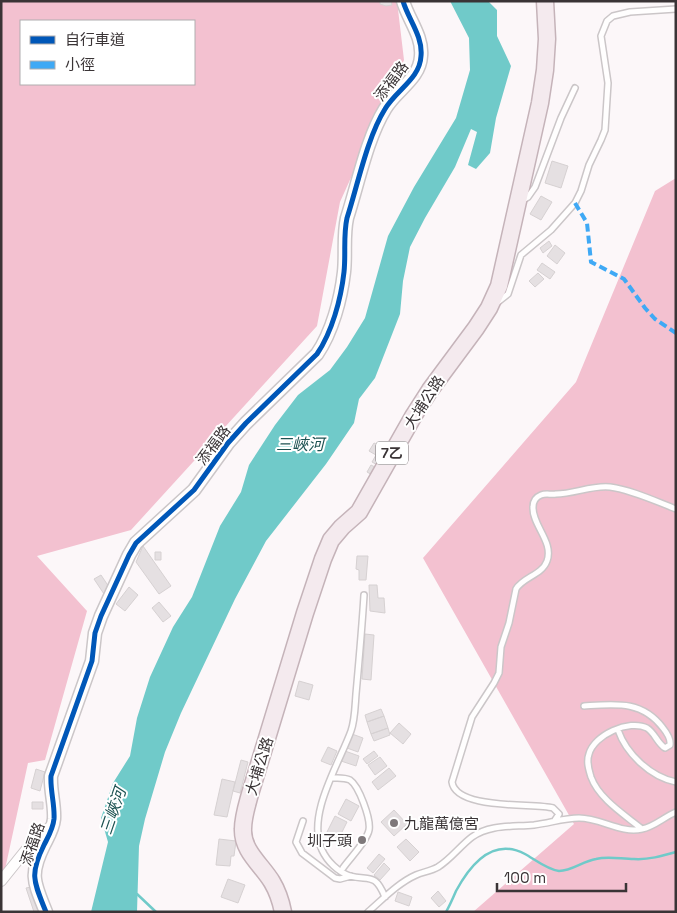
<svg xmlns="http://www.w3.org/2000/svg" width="677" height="913" viewBox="0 0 677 913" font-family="'Space Grotesk','Noto Sans TC',sans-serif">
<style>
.forest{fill:#f3c1d0;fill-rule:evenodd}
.water{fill:#70cac9}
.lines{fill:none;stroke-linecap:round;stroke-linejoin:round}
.stream{stroke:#70cac9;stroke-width:2.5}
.building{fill:#e5e0e2;stroke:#d6d1d2}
.service-casing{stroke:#cbc6c8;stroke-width:8}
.minor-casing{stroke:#cbc6c8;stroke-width:12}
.tertiary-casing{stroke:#cbc6c8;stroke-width:15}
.primary-casing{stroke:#c5b3b9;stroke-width:19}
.service{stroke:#fffefe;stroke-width:5}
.minor{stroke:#fffefe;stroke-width:10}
.tertiary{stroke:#fffefe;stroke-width:12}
.primary{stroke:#f4eaee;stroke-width:16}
.quiet{stroke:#3fa9f5;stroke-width:4;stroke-dasharray:8 4;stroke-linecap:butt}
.cycleway-casing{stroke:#fff;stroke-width:8}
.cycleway{stroke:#0057b8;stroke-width:5}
.poi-dot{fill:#7e787a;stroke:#fff;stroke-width:2}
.labels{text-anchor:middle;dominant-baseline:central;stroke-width:4;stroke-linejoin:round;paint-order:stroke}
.shield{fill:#fff;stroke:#757172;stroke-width:1}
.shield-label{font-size:14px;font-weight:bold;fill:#3a3436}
.street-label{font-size:15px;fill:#3a3436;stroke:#fff}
.poi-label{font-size:15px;fill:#3a3436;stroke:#fff;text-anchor:start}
.water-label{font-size:16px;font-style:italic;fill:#1c5251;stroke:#fff}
</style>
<rect width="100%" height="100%" fill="#fcf7f9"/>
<!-- forest -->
<path class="forest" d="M1 1H397L404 60 340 202 317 326 131 530 37 556 87 611 45 760 28 763 1 888ZM21 21H194V84H21Z
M676 178V912H473L574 824 423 558 576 382 655 191Z"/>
<!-- water -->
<path class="water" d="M450 1H488L497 10V36L511 66 496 118 490 153 476 169 468 165 477 132 471 129 455 167 425 218 410 247 403 281 400 314 375 378 359 399 354 423 326 464 266 541 235 599 181 713 165 752 145 819 139 846 137 912H91L108 842 101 818 113 783 130 756 137 718 150 677 173 627 192 597 220 526 241 492 249 465 275 425 298 395 330 370 347 347 365 318 388 236 414 187 456 118 470 70 469 38Z"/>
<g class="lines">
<!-- stream -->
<path class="stream" d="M137 894 156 912
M446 912C450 905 453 898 456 891 470 865 493 837 525 854 534 859 548 870 559 871 572 871 583 861 596 859 608 856 621 859 634 859 648 860 662 856 676 852"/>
</g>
<!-- building -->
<path class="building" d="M380 1H391L392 5 386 6 380 4Z
M552 161 568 166 561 188 545 183Z
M541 196 552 202 541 220 530 214Z
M549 241 552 246 543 253 540 248Z
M555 245 565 253 557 264 547 256Z
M542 263 555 272 550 279 537 270Z
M538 273 544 279 535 287 529 281Z
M383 442 390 446 379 466 372 462 376 455 369 451 374 443 381 446Z
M371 465 379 469 374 476 367 472Z
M143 546 171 586 159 594 136 562Z
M155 552H161V560H155Z
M357 556H368L366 580H359V570L356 569Z
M101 575 111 590 104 594 94 579Z
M369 585H377L378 598H384L385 613 370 611Z
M129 587 138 595 125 611 116 604Z
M159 602 171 616 163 622 152 608Z
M365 634 374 635 371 680 362 679Z
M299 681 313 685 309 700 295 696Z
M381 709 384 716 367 722 365 715Z
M384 716 388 728 371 734 367 722Z
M399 723 411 734 403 744 390 733Z
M388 728 390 735 374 741 371 734Z
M352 734 363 738 358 752 347 748Z
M328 747 337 751 331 765 321 761Z
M345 751 359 756 356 766 341 761Z
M374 751 378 756 367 764 363 759Z
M380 757 387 766 375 775 368 765Z
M241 760 248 762 240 793 233 791Z
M389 768 396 776 378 790 372 782Z
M36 769 45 772 40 791 31 788Z
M222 779 235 782 227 817 214 815Z
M346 799 359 806 351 821 338 814Z
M32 802H43V809H32Z
M394 810 407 824 394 836 381 822Z
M335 816 347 822 338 840 326 834Z
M219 839 236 841 234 856H231L230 866 216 865Z
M406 839 419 852 410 861 397 847Z
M379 854 385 859 373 873 367 868Z
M384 863 390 869 380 880 374 875Z
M228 879 245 885 238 903 221 897Z
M31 887 37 908 39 912H34L26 888Z
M438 891 446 901 439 907 431 898Z
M398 892 412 897 409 906 395 901Z"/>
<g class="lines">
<defs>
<path id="service" d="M523 200 528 197 535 187 561 118 575 88
M498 302 508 294 521 255 551 230 575 203 581 191 589 165 601 140 605 130 608 83 601 36 607 21 613 16 630 12 676 9
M364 595C362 628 359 661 356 694 355 706 355 720 351 731 339 764 306 815 322 850 327 861 338 872 350 876 369 881 375 872 385 897
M584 706C615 704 642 700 663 728 667 733 671 739 670 745L665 748C657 743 655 733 647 728 629 719 594 735 589 754 586 762 589 770 591 777 599 799 625 815 642 829
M618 730C626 753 650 777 676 782
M331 778C338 778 344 777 350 780 359 786 371 819 369 830 367 841 350 858 343 868
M555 820 559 814 553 808C533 803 456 810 452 782L472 717 494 683 499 673 501 647 509 623 516 589C523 577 542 575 547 561 554 542 532 525 533 507 533 501 536 497 541 495 546 493 551 495 556 494 574 494 592 485 610 487 632 490 655 501 676 509
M303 821 296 842 302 853 335 878 340 879 351 876
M368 912C383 899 398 883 416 875 423 872 431 871 438 867 451 859 460 846 472 837 490 824 513 827 534 825 550 823 564 818 579 818 601 818 621 834 642 829 654 827 664 817 676 812"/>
<path id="minor" d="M1 881 26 850 52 825"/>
<path id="tertiary" d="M46 912C34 882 29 875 44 845 48 837 53 829 54 819 55 805 50 790 51 776L92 661 95 633 101 616 129 555 136 543 194 490 228 443 246 423 317 354C332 332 341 299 344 272 346 254 343 236 347 218 358 184 367 138 385 109 396 90 420 79 421 56 423 36 408 19 403 1"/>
<path id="primary" d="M283 912C281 902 278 892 272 882 262 865 242 851 243 829 243 817 247 805 250 794L305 613 323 559 331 540 342 527 359 512 414 415 430 390 476 328 489 308 499 286 540 103 545 70 547 39 545 1"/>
</defs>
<!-- service casing -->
<use href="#service" class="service-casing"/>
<!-- minor casing -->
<use href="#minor" class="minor-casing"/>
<!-- tertiary casing -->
<use href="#tertiary" class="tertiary-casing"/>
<!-- primary casing -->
<use href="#primary" class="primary-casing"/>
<!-- service -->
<use href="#service" class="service"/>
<!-- minor -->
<use href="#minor" class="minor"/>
<!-- tertiary -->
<use href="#tertiary" class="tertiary"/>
<!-- primary -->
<use href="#primary" class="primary"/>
<!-- quiet -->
<path class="quiet" d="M575 203 587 223 591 262 624 279 645 308 655 319 676 333"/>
<defs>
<path id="cycleway" d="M46 912C34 882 29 875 44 845 48 837 53 829 54 819 55 805 50 790 51 776L92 661 95 633 101 616 129 555 136 543 194 490 228 443 246 423 317 354C332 332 341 299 344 272 346 254 343 236 347 218 358 184 367 138 385 109 396 90 420 79 421 56 423 36 408 19 403 1"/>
</defs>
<!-- cycleway casing -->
<use href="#cycleway" class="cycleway-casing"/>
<!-- cycleway -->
<use href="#cycleway" class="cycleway"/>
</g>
<!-- markers -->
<g class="poi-dot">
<circle cx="394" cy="823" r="5"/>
<circle cx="362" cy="840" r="5"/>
</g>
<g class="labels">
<!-- shield labels -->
<rect class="shield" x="376" y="441.5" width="32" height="23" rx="4"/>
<g class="shield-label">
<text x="392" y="453">7乙</text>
</g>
<!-- street labels -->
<g class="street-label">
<text transform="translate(391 81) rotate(-53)">添福路</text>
<text transform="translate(424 402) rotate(-57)">大埔公路</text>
<text transform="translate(213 445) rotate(-53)">添福路</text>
<text transform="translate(259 766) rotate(-73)">大埔公路</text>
<text transform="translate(32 844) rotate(-71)">添福路</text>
</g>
<!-- poi labels -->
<g class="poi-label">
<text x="404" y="823">九龍萬億宮</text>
<text x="352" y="840" text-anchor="end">圳子頭</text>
</g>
<!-- water labels -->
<g class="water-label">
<text x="300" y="444">三峽河</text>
<text transform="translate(113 811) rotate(-71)">三峽河</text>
</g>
</g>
<!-- border -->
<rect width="677" height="913" fill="none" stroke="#3a3436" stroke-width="5"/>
<!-- legend -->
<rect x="20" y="20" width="175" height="65" fill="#ffffff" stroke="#b0aeaf"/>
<rect x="30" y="36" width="25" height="8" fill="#0057b8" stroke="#b0aeaf"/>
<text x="65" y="45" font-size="15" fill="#3a3436">自行車道</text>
<rect x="30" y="61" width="25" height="8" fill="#3fa9f5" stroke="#b0aeaf"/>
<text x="65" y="70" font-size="15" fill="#3a3436">小徑</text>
<!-- scale -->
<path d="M497 883v8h129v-8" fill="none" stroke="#3a3436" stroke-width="2.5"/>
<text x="504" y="883" font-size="15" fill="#3a3436" stroke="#ffffff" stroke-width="4" paint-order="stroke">100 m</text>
</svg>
